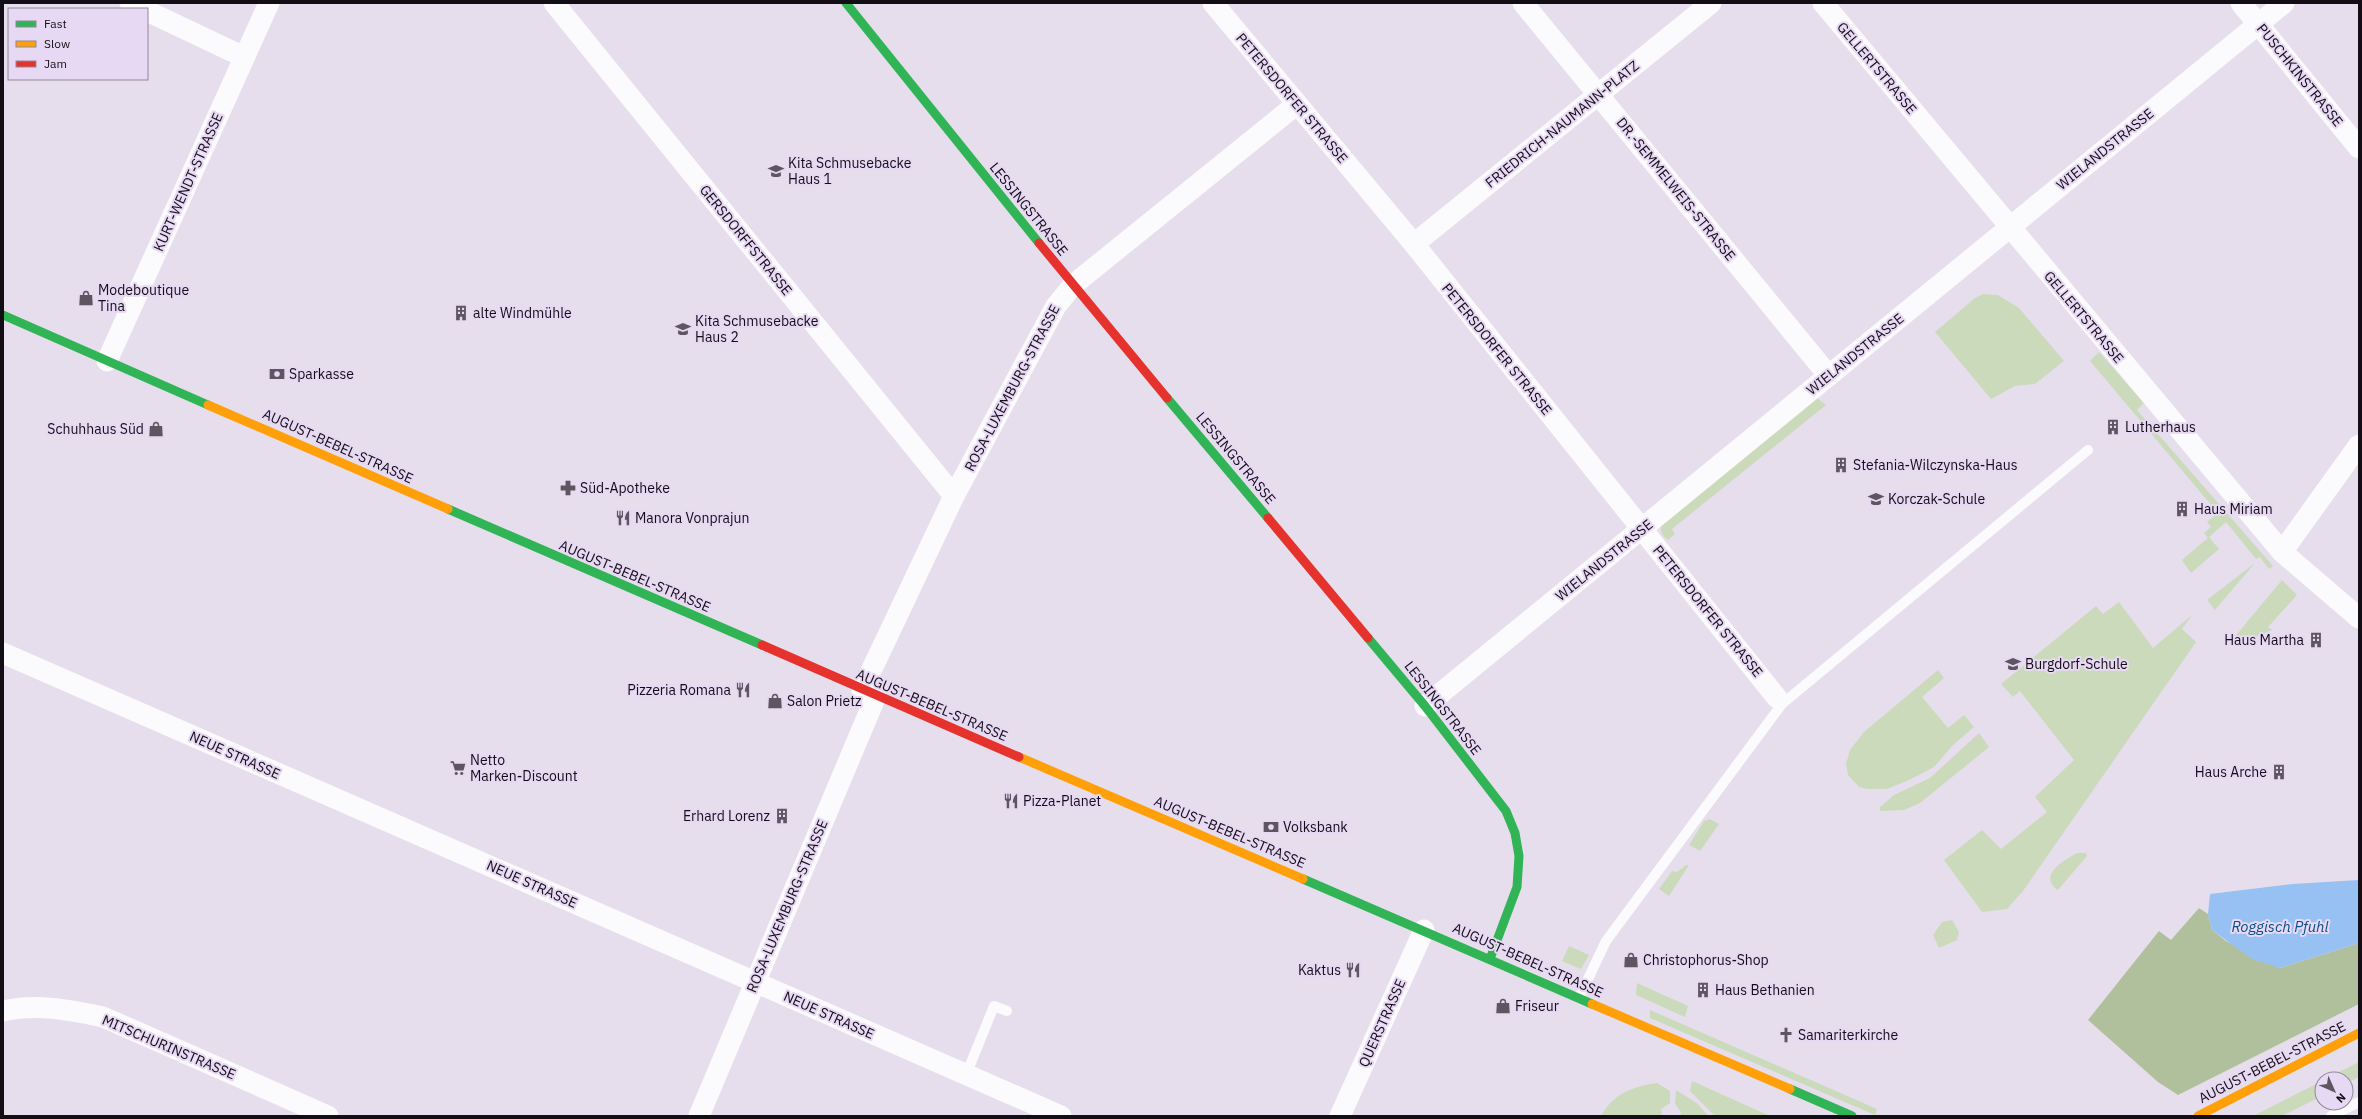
<svg xmlns="http://www.w3.org/2000/svg" width="2362" height="1119" viewBox="0 0 2362 1119" font-family="'IBM Plex Sans',sans-serif">
<style>
.green{fill:#cbdaba}
.forest{fill:#b0c09c}
.water{fill:#97c1f2}
.lines{fill:none;stroke-linecap:round;stroke-linejoin:round}
.lane{stroke:#fbfafc;stroke-width:10}
.street{stroke:#fbfafc;stroke-width:21}
.fast{stroke:#30b455;stroke-width:9}
.slow{stroke:#ff9f0a;stroke-width:9}
.jam{stroke:#e5322d;stroke-width:9}
.labels{text-anchor:middle;dominant-baseline:central;stroke-width:4;stroke-linejoin:round;paint-order:stroke}
.street-label{font-size:14px;fill:#130d16;stroke:#e7d8f3}
.poi-label{font-size:14px;fill:#130d16;stroke:#e7d8f3;text-anchor:start}
.water-label{font-size:15px;font-style:italic;fill:#065088;stroke:#e7d8f3}
</style>
<rect width="100%" height="100%" fill="#e6deed"/>
<!-- green -->
<path class="green" d="M1983 294 1998 295 2019 308 2064 361 2035 384 2015 386 1991 399 1935 332 1975 298Z
M2099 352 2144 403 2137 410 2273 566 2269 569 2260 557 2256 559 2226 522 2209 537 2219 549 2191 573 2182 560 2208 538 2204 533 2211 527 2207 522 2218 513 2090 361Z
M1817 398 1826 405 1672 529 1675 534 1668 540C1662 536 1660 532 1661 524Z
M2255 563 2215 610 2207 600Z
M2282 580 2297 595 2268 627 2272 630 2238 644 2232 640Z
M2119 602 2153 648 2192 615 2182 629 2196 642 2023 891 2007 909 1982 912 1944 860 1982 830 2001 849 2047 812 2035 797 2074 760 2020 691 2013 697 2001 684 2096 606 2103 614Z
M1938 670 1944 678 1922 697 1948 728 1964 715 1974 727 1952 746 1934 767 1909 780 1887 789H1868L1859 787 1848 775 1846 764 1850 750 1864 732Z
M1979 733 1989 747 1920 803 1904 810 1880 811V807L1894 795 1930 778Z
M1710 819 1719 824 1700 851 1689 845 1704 821Z
M2077 853H2086L2087 856 2058 890C2037 876 2064 860 2077 853Z
M1686 865H1689L1669 896 1659 889 1672 871 1677 872Z
M1952 920 1959 932 1957 940 1939 948 1933 935 1942 922Z
M1569 946 1589 955 1581 969 1562 961Z
M1637 983 1688 1006 1685 1017 1636 995Z
M1650 1010 1877 1109 1875 1115 1650 1018Z
M2359 1062V1077L2346 1083V1079H2325Z
M1692 1081 1770 1116H1715L1690 1091Z
M2322 1081V1096L2282 1116H2253Z
M1657 1083 1670 1091V1103L1661 1109 1662 1116H1601C1614 1093 1632 1087 1657 1083Z
M1676 1090 1698 1104 1708 1116H1680L1681 1112 1675 1104Z"/>
<!-- forest -->
<path class="forest" d="M2199 908 2208 914 2212 930 2226 941 2280 968 2359 943V1004L2178 1095 2158 1082 2088 1020 2159 931 2171 940Z"/>
<!-- water -->
<path class="water" d="M2359 880V943L2280 968 2252 959 2212 930 2208 914 2210 894 2293 884Z"/>
<g class="lines">
<!-- lane -->
<path class="lane" d="M1579 998 1606 941 1782 704 2088 450
M966 1075 994 1006 1007 1011
M2331 1116 2359 1102"/>
<!-- street -->
<path class="street" d="M130 3 142 9
M554 3 954 496
M1213 3 1414 244 1777 698
M1523 3 1829 376
M1823 3 2282 552 2359 618
M2241 3 2359 148
M147 11 244 57
M1414 244 1711 3
M107 361 269 3
M2282 552 2359 445
M3 653 1061 1116
M862 690 954 496 1056 306 1073 285 1297 104
M1425 706 2284 3
M3 1011C36 1003 70 1010 103 1017L328 1116
M699 1116 876 696
M1340 1116 1424 930"/>
<!-- fast -->
<path class="fast" d="M846 3 1039 243
M3 315 208 405
M1167 398 1268 518
M448 509 762 645
M1368 638 1425 706 1506 811 1515 833 1519 856 1517 887 1490 959
M1303 879 1592 1004
M1790 1089 1852 1116"/>
<!-- slow -->
<path class="slow" d="M208 405 448 509
M1019 757 1303 879
M1592 1004 1790 1089
M2198 1116 2359 1033"/>
<!-- jam -->
<path class="jam" d="M1039 243 1167 398
M1268 518 1368 638
M762 645 1019 757"/>
</g>
<!-- icons -->
<defs>
<symbol id="school-bare" viewBox="-9 -9 18 18"><path d="M0-5L7-2L0 1L-7-2ZM-4 1L0 2.5L4 1V4Q0 6-4 4Z" fill="#5d5661" stroke="#e7d8f3" stroke-width="2.5" paint-order="stroke"/></symbol>
<symbol id="shop-bare" viewBox="-9 -9 18 18"><path d="M-5-2.5h2.3a2.7 3.5 0 0 1 5.4 0H5L5.5 6h-11ZM-1.5-2.5h3a1.5 2.3 0 0 0-3 0Z" fill="#5d5661" stroke="#e7d8f3" stroke-width="2.5" paint-order="stroke"/></symbol>
<symbol id="building-bare" viewBox="-9 -9 18 18"><path d="M-4-6H4V6H1V3H-1V6H-4ZM-2.5-4.3h1.7v1.8h-1.7ZM.8-4.3h1.7v1.8H.8ZM-2.5-1h1.7V.8h-1.7ZM.8-1h1.7V.8H.8Z" fill="#5d5661" stroke="#e7d8f3" stroke-width="2.5" paint-order="stroke"/></symbol>
<symbol id="bank-bare" viewBox="-9 -9 18 18"><path d="M-6-4H6V4H-6ZM0-2.3a2.3 2.3 0 1 0 0 4.6a2.3 2.3 0 1 0 0-4.6Z" fill="#5d5661" stroke="#e7d8f3" stroke-width="2.5" paint-order="stroke"/></symbol>
<symbol id="pharmacy-bare" viewBox="-9 -9 18 18"><path d="M-2-6h4v4h4v4h-4v4h-4v-4h-4v-4h4Z" fill="#5d5661" stroke="#e7d8f3" stroke-width="2.5" paint-order="stroke"/></symbol>
<symbol id="restaurant-bare" viewBox="-9 -9 18 18"><path d="M-5-6h1v4h1v-4h1v4h1v-4h1v5L-1.5 .5V6h-2V.5L-5-1ZM5-6V6H3V1.5H1.5Q1.5-4 5-6Z" fill="#5d5661" stroke="#e7d8f3" stroke-width="2.5" paint-order="stroke"/></symbol>
<symbol id="supermarket-bare" viewBox="-9 -9 18 18"><path d="M-6-5.5h2.5l.6 2H6L4.5 2H-2.5L-4.4-4H-6ZM-1.5 3.2a1.3 1.3 0 1 0 .1 0ZM3 3.2a1.3 1.3 0 1 0 .1 0Z" fill="#5d5661" stroke="#e7d8f3" stroke-width="2.5" paint-order="stroke"/></symbol>
<symbol id="church-bare" viewBox="-9 -9 18 18"><path d="M-1.2-6h2.4v3.5h3.3v2.4h-3.3V6h-2.4V-.1h-3.3v-2.4h3.3Z" fill="#5d5661" stroke="#e7d8f3" stroke-width="2.5" paint-order="stroke"/></symbol>
</defs>
<g fill-rule="evenodd">
<use href="#school-bare" x="765" y="160" width="22" height="22"/>
<use href="#shop-bare" x="75" y="287" width="22" height="22"/>
<use href="#building-bare" x="450" y="302" width="22" height="22"/>
<use href="#school-bare" x="672" y="318" width="22" height="22"/>
<use href="#bank-bare" x="266" y="363" width="22" height="22"/>
<use href="#building-bare" x="2102" y="416" width="22" height="22"/>
<use href="#shop-bare" x="145" y="418" width="22" height="22"/>
<use href="#building-bare" x="1830" y="454" width="22" height="22"/>
<use href="#pharmacy-bare" x="557" y="477" width="22" height="22"/>
<use href="#school-bare" x="1865" y="488" width="22" height="22"/>
<use href="#building-bare" x="2171" y="498" width="22" height="22"/>
<use href="#restaurant-bare" x="612" y="507" width="22" height="22"/>
<use href="#building-bare" x="2305" y="629" width="22" height="22"/>
<use href="#school-bare" x="2002" y="653" width="22" height="22"/>
<use href="#restaurant-bare" x="732" y="679" width="22" height="22"/>
<use href="#shop-bare" x="764" y="690" width="22" height="22"/>
<use href="#supermarket-bare" x="447" y="757" width="22" height="22"/>
<use href="#building-bare" x="2268" y="761" width="22" height="22"/>
<use href="#restaurant-bare" x="1000" y="790" width="22" height="22"/>
<use href="#building-bare" x="771" y="805" width="22" height="22"/>
<use href="#bank-bare" x="1260" y="816" width="22" height="22"/>
<use href="#shop-bare" x="1620" y="949" width="22" height="22"/>
<use href="#restaurant-bare" x="1342" y="959" width="22" height="22"/>
<use href="#building-bare" x="1692" y="979" width="22" height="22"/>
<use href="#shop-bare" x="1492" y="995" width="22" height="22"/>
<use href="#church-bare" x="1775" y="1024" width="22" height="22"/>
</g>
<g class="labels">
<!-- street labels -->
<g class="street-label">
<text transform="translate(1877 68) rotate(50)">GELLERTSTRASSE</text>
<text transform="translate(2300 75) rotate(51)">PUSCHKINSTRASSE</text>
<text transform="translate(1292 98) rotate(50)">PETERSDORFER STRASSE</text>
<text transform="translate(1562 124) rotate(-39)">FRIEDRICH-NAUMANN-PLATZ</text>
<text transform="translate(2105 149) rotate(-39)">WIELANDSTRASSE</text>
<text transform="translate(188 182) rotate(-66)">KURT-WENDT-STRASSE</text>
<text transform="translate(1676 189) rotate(51)">DR.-SEMMELWEIS-STRASSE</text>
<text transform="translate(1029 209) rotate(51)">LESSINGSTRASSE</text>
<text transform="translate(746 240) rotate(51)">GERSDORFFSTRASSE</text>
<text transform="translate(2084 317) rotate(50)">GELLERTSTRASSE</text>
<text transform="translate(1497 349) rotate(51)">PETERSDORFER STRASSE</text>
<text transform="translate(1855 354) rotate(-39)">WIELANDSTRASSE</text>
<text transform="translate(1012 388) rotate(-62)">ROSA-LUXEMBURG-STRASSE</text>
<text transform="translate(338 446) rotate(24)">AUGUST-BEBEL-STRASSE</text>
<text transform="translate(1236 458) rotate(50)">LESSINGSTRASSE</text>
<text transform="translate(1604 560) rotate(-39)">WIELANDSTRASSE</text>
<text transform="translate(635 576) rotate(23)">AUGUST-BEBEL-STRASSE</text>
<text transform="translate(1708 611) rotate(51)">PETERSDORFER STRASSE</text>
<text transform="translate(932 705) rotate(23)">AUGUST-BEBEL-STRASSE</text>
<text transform="translate(1443 708) rotate(52)">LESSINGSTRASSE</text>
<text transform="translate(235 755) rotate(24)">NEUE STRASSE</text>
<text transform="translate(1230 832) rotate(23)">AUGUST-BEBEL-STRASSE</text>
<text transform="translate(532 884) rotate(24)">NEUE STRASSE</text>
<text transform="translate(787 906) rotate(-67)">ROSA-LUXEMBURG-STRASSE</text>
<text transform="translate(1528 960) rotate(24)">AUGUST-BEBEL-STRASSE</text>
<text transform="translate(829 1015) rotate(24)">NEUE STRASSE</text>
<text transform="translate(1382 1023) rotate(-66)">QUERSTRASSE</text>
<text transform="translate(169 1047) rotate(23)">MITSCHURINSTRASSE</text>
<text transform="translate(2272 1062) rotate(-27)">AUGUST-BEBEL-STRASSE</text>
</g>
<!-- poi labels -->
<g class="poi-label">
<text x="788" y="163">Kita Schmusebacke<tspan x="788" dy="16">Haus 1</tspan></text>
<text x="98" y="290">Modeboutique<tspan x="98" dy="16">Tina</tspan></text>
<text x="473" y="313">alte Windmühle</text>
<text x="695" y="321">Kita Schmusebacke<tspan x="695" dy="16">Haus 2</tspan></text>
<text x="289" y="374">Sparkasse</text>
<text x="2125" y="427">Lutherhaus</text>
<text x="144" y="429" text-anchor="end">Schuhhaus Süd</text>
<text x="1853" y="465">Stefania-Wilczynska-Haus</text>
<text x="580" y="488">Süd-Apotheke</text>
<text x="1888" y="499">Korczak-Schule</text>
<text x="2194" y="509">Haus Miriam</text>
<text x="635" y="518">Manora Vonprajun</text>
<text x="2304" y="640" text-anchor="end">Haus Martha</text>
<text x="2025" y="664">Burgdorf-Schule</text>
<text x="731" y="690" text-anchor="end">Pizzeria Romana</text>
<text x="787" y="701">Salon Prietz</text>
<text x="470" y="760">Netto<tspan x="470" dy="16">Marken-Discount</tspan></text>
<text x="2267" y="772" text-anchor="end">Haus Arche</text>
<text x="1023" y="801">Pizza-Planet</text>
<text x="770" y="816" text-anchor="end">Erhard Lorenz</text>
<text x="1283" y="827">Volksbank</text>
<text x="1643" y="960">Christophorus-Shop</text>
<text x="1341" y="970" text-anchor="end">Kaktus</text>
<text x="1715" y="990">Haus Bethanien</text>
<text x="1515" y="1006">Friseur</text>
<text x="1798" y="1035">Samariterkirche</text>
</g>
<!-- water labels -->
<g class="water-label">
<text x="2280" y="926">Roggisch Pfuhl</text>
</g>
</g>
<!-- border -->
<rect width="2362" height="1119" fill="none" stroke="#130d16" stroke-width="8"/>
<!-- legend -->
<rect x="8" y="8" width="140" height="72" fill="#e7d8f3" stroke="#92879b"/>
<rect x="16" y="21" width="20" height="6" fill="#30b455" stroke="#92879b"/>
<text x="44" y="28" font-size="12" fill="#130d16">Fast</text>
<rect x="16" y="41" width="20" height="6" fill="#ff9f0a" stroke="#92879b"/>
<text x="44" y="48" font-size="12" fill="#130d16">Slow</text>
<rect x="16" y="61" width="20" height="6" fill="#e5322d" stroke="#92879b"/>
<text x="44" y="68" font-size="12" fill="#130d16">Jam</text>
<!-- north arrow -->
<g transform="translate(2334 1091) rotate(135)"><circle r="19" fill="#e7d8f3" stroke="#92879b"/>
<path d="M0-3L7 15L0 10L-7 15Z" fill="#5d5661"/>
<text y="-6" font-size="11" font-weight="bold" text-anchor="middle" fill="#130d16">N</text>
</g>
</svg>
